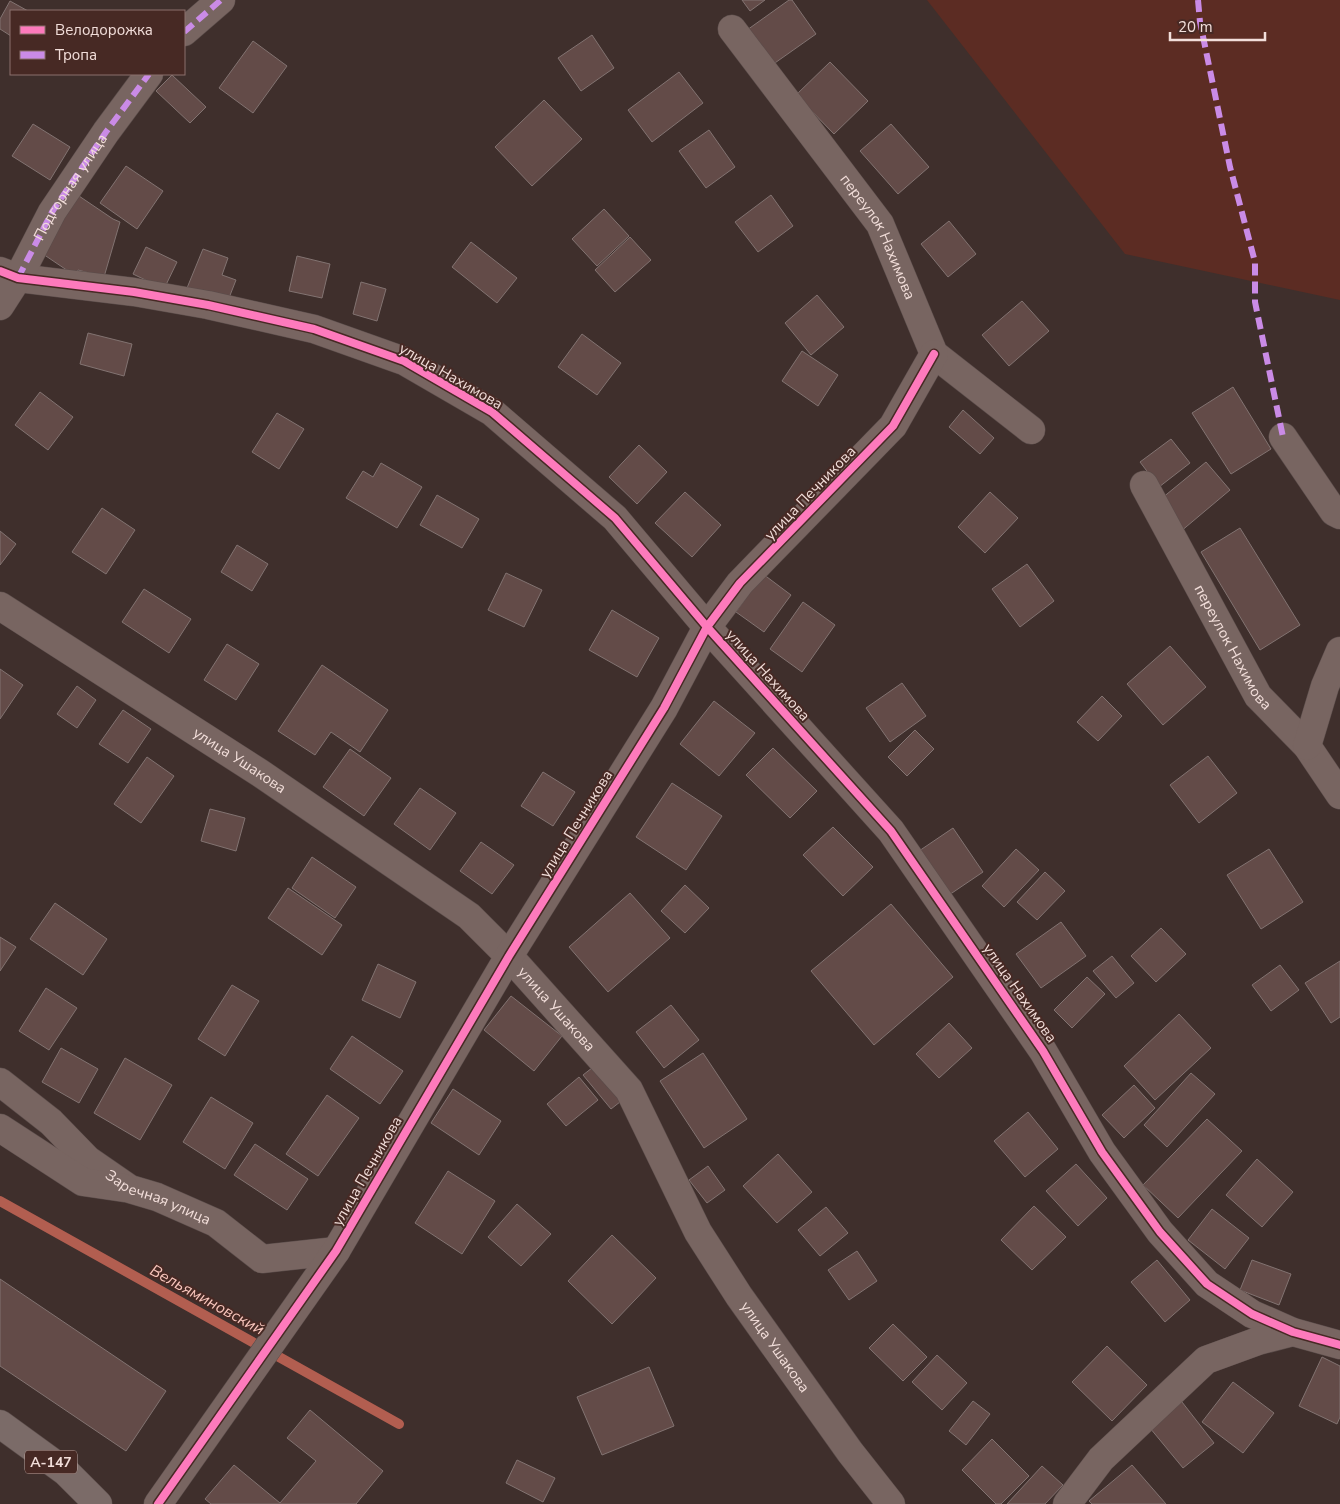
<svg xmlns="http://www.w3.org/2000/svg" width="1340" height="1504" viewBox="0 0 1340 1504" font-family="'Nunito Sans',sans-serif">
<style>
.green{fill:#5c2c23}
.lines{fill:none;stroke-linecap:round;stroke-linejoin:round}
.stream{stroke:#b25e50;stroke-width:10}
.building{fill:#634b48;stroke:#827371}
.minor-casing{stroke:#5a4c4a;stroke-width:29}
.highway-casing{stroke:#5a4c4a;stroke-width:29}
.minor{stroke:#786561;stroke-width:28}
.highway{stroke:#7b6b68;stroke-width:28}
.quiet{stroke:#ca8be6;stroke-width:6;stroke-dasharray:12 6;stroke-linecap:butt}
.cycleway-casing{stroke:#472924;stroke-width:11}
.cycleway{stroke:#fd7abc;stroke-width:8}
.labels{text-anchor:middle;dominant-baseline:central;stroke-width:4;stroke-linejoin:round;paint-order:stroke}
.shield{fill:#472924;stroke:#bfa8a3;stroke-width:1}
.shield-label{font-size:14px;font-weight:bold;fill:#f2deda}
.street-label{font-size:15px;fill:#f2deda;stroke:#472924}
.water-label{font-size:16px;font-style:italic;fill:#f7c5bc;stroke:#472924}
</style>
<rect width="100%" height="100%" fill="#3f2f2c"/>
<!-- green -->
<path class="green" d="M927 0H1340V300L1125 254Z"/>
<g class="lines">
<!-- stream -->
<path class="stream" d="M0 1201 399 1424"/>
</g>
<!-- building -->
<path class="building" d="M742 0H765L750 11Z
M789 0H792L816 34 772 65 747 30Z
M10 1 28 11H11V36L0 29V19Z
M592 35 614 68 581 91 558 58Z
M253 41 287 66 253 113 219 88Z
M830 62 868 101 834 134 796 95Z
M679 72 703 103 652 142 628 110Z
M172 75 206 107 190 123 156 91Z
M544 100 582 139 532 186 495 147Z
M33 124 70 147 50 180 12 156Z
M891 124 929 167 898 194 860 151Z
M709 130 735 167 706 188 679 151Z
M126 166 163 191 137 229 100 203Z
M771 195 793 226 758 252 735 222Z
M79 196 113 219 120 222 104 277 78 270 74 275 40 252Z
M604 209 629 236 597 266 572 239Z
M949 221 976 254 948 277 921 244Z
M630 237 651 260 615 292 595 270Z
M471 242 517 278 497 303 452 267Z
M146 247 177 262 164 289 133 274Z
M203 249 228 258 222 275 236 280 227 303 187 288Z
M297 256 330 264 322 298 289 291Z
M361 282 386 289 377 321 353 314Z
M817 295 844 327 811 355 785 323Z
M1022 301 1049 331 1009 366 982 335Z
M88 333 132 344 124 376 80 364Z
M582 334 621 363 597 395 558 367Z
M802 351 838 375 818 406 782 381Z
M1233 387 1271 449 1231 474 1192 413Z
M40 392 73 417 48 450 15 425Z
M963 410 994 438 980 454 949 427Z
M277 413 304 429 279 469 252 452Z
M1171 439 1190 463 1159 487 1140 462Z
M639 445 667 472 637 504 609 477Z
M1206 462 1230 490 1180 532 1156 503Z
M381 463 422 487 397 528 346 498 363 471 373 477Z
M685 492 721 525 692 557 655 523Z
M990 492 1018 518 985 553 958 527Z
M437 495 479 519 462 548 420 525Z
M102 508 135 530 106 574 72 552Z
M1240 528 1300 625 1260 650 1201 552Z
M0 531 16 544 0 565Z
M237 545 268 564 252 591 221 572Z
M1027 564 1054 601 1020 627 992 589Z
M506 573 542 590 524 627 488 610Z
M763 574 791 595 764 632 736 612Z
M144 589 191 619 169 653 122 622Z
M803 602 835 625 802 672 770 649Z
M612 610 659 638 637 677 589 650Z
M227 644 259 664 236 700 204 680Z
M1170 646 1206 687 1163 725 1127 684Z
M322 665 388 710 360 752 331 732 315 755 278 731Z
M0 669 23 685 0 719Z
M902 683 926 716 890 742 866 708Z
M77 686 96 700 77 728 57 714Z
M1102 696 1122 716 1098 741 1077 722Z
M714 701 755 733 719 776 680 744Z
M123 710 151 729 128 763 99 744Z
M915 730 934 749 907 776 888 757Z
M773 748 817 791 790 818 746 775Z
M350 749 391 778 364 816 323 787Z
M1208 756 1237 793 1199 823 1170 785Z
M147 757 174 776 141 823 114 804Z
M543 772 575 792 553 826 521 806Z
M672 783 722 816 686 870 636 837Z
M420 788 456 813 430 850 394 824Z
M210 809 245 818 236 851 201 841Z
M833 827 873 867 843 896 803 855Z
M953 828 983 872 949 895 919 851Z
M481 842 514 865 492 894 460 871Z
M1016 849 1039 870 1004 907 982 886Z
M1269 849 1303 902 1261 929 1227 875Z
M312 857 356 887 335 918 292 888Z
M1045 872 1065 891 1037 920 1017 902Z
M685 885 709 908 685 933 661 911Z
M288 888 342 925 322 955 268 918Z
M630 893 670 938 608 992 569 947Z
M55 903 107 939 83 975 30 939Z
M891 904 953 977 874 1045 811 971Z
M1061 922 1086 956 1041 988 1016 954Z
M1161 928 1186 954 1156 982 1131 956Z
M0 937 16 947 0 971Z
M1112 956 1134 983 1116 998 1093 971Z
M1340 961V1017L1331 1023 1305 983Z
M378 964 416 982 400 1018 362 1000Z
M1280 965 1299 990 1271 1011 1252 985Z
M1087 977 1105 994 1072 1028 1054 1010Z
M232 985 259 1001 225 1056 198 1039Z
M46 988 77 1008 49 1050 19 1031Z
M511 996 562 1036 534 1071 484 1030Z
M671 1005 699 1040 664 1068 636 1032Z
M1179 1014 1211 1048 1155 1100 1124 1066Z
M949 1023 972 1048 939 1078 916 1054Z
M352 1036 403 1071 380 1104 330 1069Z
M61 1048 98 1069 79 1103 42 1082Z
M703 1053 747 1119 704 1148 660 1081Z
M125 1058 172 1085 140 1140 94 1113Z
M597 1064 625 1098 611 1109 583 1075Z
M1191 1073 1215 1094 1167 1147 1144 1125Z
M579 1077 598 1100 566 1126 547 1104Z
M1134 1085 1155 1108 1124 1138 1102 1115Z
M453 1089 501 1121 479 1155 431 1123Z
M327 1095 359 1118 318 1176 286 1154Z
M211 1097 253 1123 225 1169 183 1142Z
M1028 1112 1058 1149 1025 1177 994 1141Z
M1207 1119 1242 1151 1178 1218 1143 1185Z
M255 1144 308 1179 287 1210 234 1175Z
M778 1154 812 1192 777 1223 743 1186Z
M1257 1159 1293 1192 1262 1227 1226 1195Z
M1076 1164 1107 1198 1078 1226 1046 1191Z
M708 1166 725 1190 707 1203 689 1180Z
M448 1171 495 1201 462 1254 415 1223Z
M517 1204 551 1234 521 1266 488 1237Z
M1034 1206 1066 1237 1032 1270 1001 1240Z
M826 1207 848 1233 820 1256 798 1230Z
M1212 1209 1249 1238 1225 1269 1188 1240Z
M612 1235 656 1278 612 1324 568 1281Z
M857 1251 877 1281 849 1300 828 1270Z
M1157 1260 1190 1300 1165 1322 1131 1282Z
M1252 1260 1291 1274 1279 1305 1240 1290Z
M0 1279 166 1391 126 1451 0 1366Z
M893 1324 927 1357 903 1381 869 1348Z
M1107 1346 1147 1385 1112 1421 1072 1382Z
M937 1355 967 1383 942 1410 912 1382Z
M1322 1357 1340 1366V1417L1337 1424 1299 1406Z
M649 1367 674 1426 602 1455 577 1397Z
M1233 1382 1274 1413 1243 1453 1202 1422Z
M973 1401 990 1414 966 1445 949 1431Z
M1182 1402 1214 1443 1183 1468 1150 1428Z
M310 1410 383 1471 356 1504H211L205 1499 234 1465 280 1503 316 1461 287 1438Z
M992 1439 1029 1476 1001 1504H996L962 1470Z
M517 1460 555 1478 543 1502 506 1483Z
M1132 1465 1166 1504H1092L1089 1501Z
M1042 1466 1063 1485 1045 1504H1007Z"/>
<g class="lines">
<defs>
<g id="minor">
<path id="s1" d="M732 29 880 224 934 354 1031 430"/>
<path d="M184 32 221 0"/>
<path d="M0 271 18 278 134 292 208 305 314 329 404 361 492 412 615 518 707 627 891 831 1043 1051 1102 1152 1160 1232 1207 1284 1252 1314 1293 1332 1340 1345"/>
<path d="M0 306 18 278 52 212 106 132 149 74"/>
<path d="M1283 437 1334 512 1340 515"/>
<path id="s2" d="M1144 485 1258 696 1307 746 1340 795"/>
<path id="s3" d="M0 606 260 773 469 916 509 956 629 1090 698 1232 739 1296 850 1452 891 1504"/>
<path d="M1307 746 1325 686 1340 651"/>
<path id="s4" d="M0 1082 51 1122 88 1160 130 1189 157 1197 216 1223 262 1259 336 1251"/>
<path d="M0 1128 83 1182 124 1188"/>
<path d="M158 1504 336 1251 509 956 664 708 707 627 740 583 893 426 934 354"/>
<path d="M1067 1504 1101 1459 1206 1360 1258 1341 1293 1332"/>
</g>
<path id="highway" d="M0 1424 66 1472 98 1504"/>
</defs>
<!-- minor casing -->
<use href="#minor" class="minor-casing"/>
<!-- highway casing -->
<use href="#highway" class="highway-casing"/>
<!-- minor -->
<use href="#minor" class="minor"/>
<!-- highway -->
<use href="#highway" class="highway"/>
<!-- quiet -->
<g class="quiet">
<path d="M1198 0 1200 22 1230 167 1255 262V302L1283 437"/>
<path d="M184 32 221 0"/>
<path id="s5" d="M18 278 52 212 106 132 149 74"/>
</g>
<defs>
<path id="cycleway" d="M0 271 18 278 134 292 208 305 314 329 404 361 492 412 615 518 707 627 891 831 1043 1051 1102 1152 1160 1232 1207 1284 1252 1314 1293 1332 1340 1345
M158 1504 336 1251 509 956 664 708 707 627 740 583 893 426 934 354"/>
</defs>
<!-- cycleway casing -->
<use href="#cycleway" class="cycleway-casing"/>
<!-- cycleway -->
<use href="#cycleway" class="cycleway"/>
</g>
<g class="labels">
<!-- shield labels -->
<rect class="shield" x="25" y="1450.5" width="52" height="23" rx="4"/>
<g class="shield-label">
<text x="51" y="1462">А-147</text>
</g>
<!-- street labels -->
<g class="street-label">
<text stroke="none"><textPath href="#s5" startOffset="105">Подгорная улица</textPath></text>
<text stroke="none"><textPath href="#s1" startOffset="255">переулок Нахимова</textPath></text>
<text transform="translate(451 376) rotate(30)">улица Нахимова</text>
<text transform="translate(810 493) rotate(-46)">улица Печникова</text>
<text stroke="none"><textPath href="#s2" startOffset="185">переулок Нахимова</textPath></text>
<text transform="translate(768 675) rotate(48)">улица Нахимова</text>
<text stroke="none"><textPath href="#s3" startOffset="285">улица Ушакова</textPath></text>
<text transform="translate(576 824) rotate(-58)">улица Печникова</text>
<text transform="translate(1020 993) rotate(55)">улица Нахимова</text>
<text stroke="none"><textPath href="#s3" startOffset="690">улица Ушакова</textPath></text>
<text transform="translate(367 1171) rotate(-60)">улица Печникова</text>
<text stroke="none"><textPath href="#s4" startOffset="198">Заречная улица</textPath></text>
<text stroke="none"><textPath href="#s3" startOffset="1095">улица Ушакова</textPath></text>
</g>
<!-- water labels -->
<g class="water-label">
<text transform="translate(207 1300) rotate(29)">Вельяминовский</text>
</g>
</g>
<!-- legend -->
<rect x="10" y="10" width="175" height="65" fill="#472924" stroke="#8b716d"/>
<rect x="20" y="26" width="25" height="8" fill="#fd7abc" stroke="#8b716d"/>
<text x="55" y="35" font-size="15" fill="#f2deda">Велодорожка</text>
<rect x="20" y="51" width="25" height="8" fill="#ca8be6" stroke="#8b716d"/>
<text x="55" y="60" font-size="15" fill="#f2deda">Тропа</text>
<!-- scale -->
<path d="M1170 32v8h95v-8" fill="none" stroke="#f2deda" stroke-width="2.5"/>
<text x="1178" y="32" font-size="15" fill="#f2deda" stroke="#472924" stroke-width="4" paint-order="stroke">20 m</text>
</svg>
